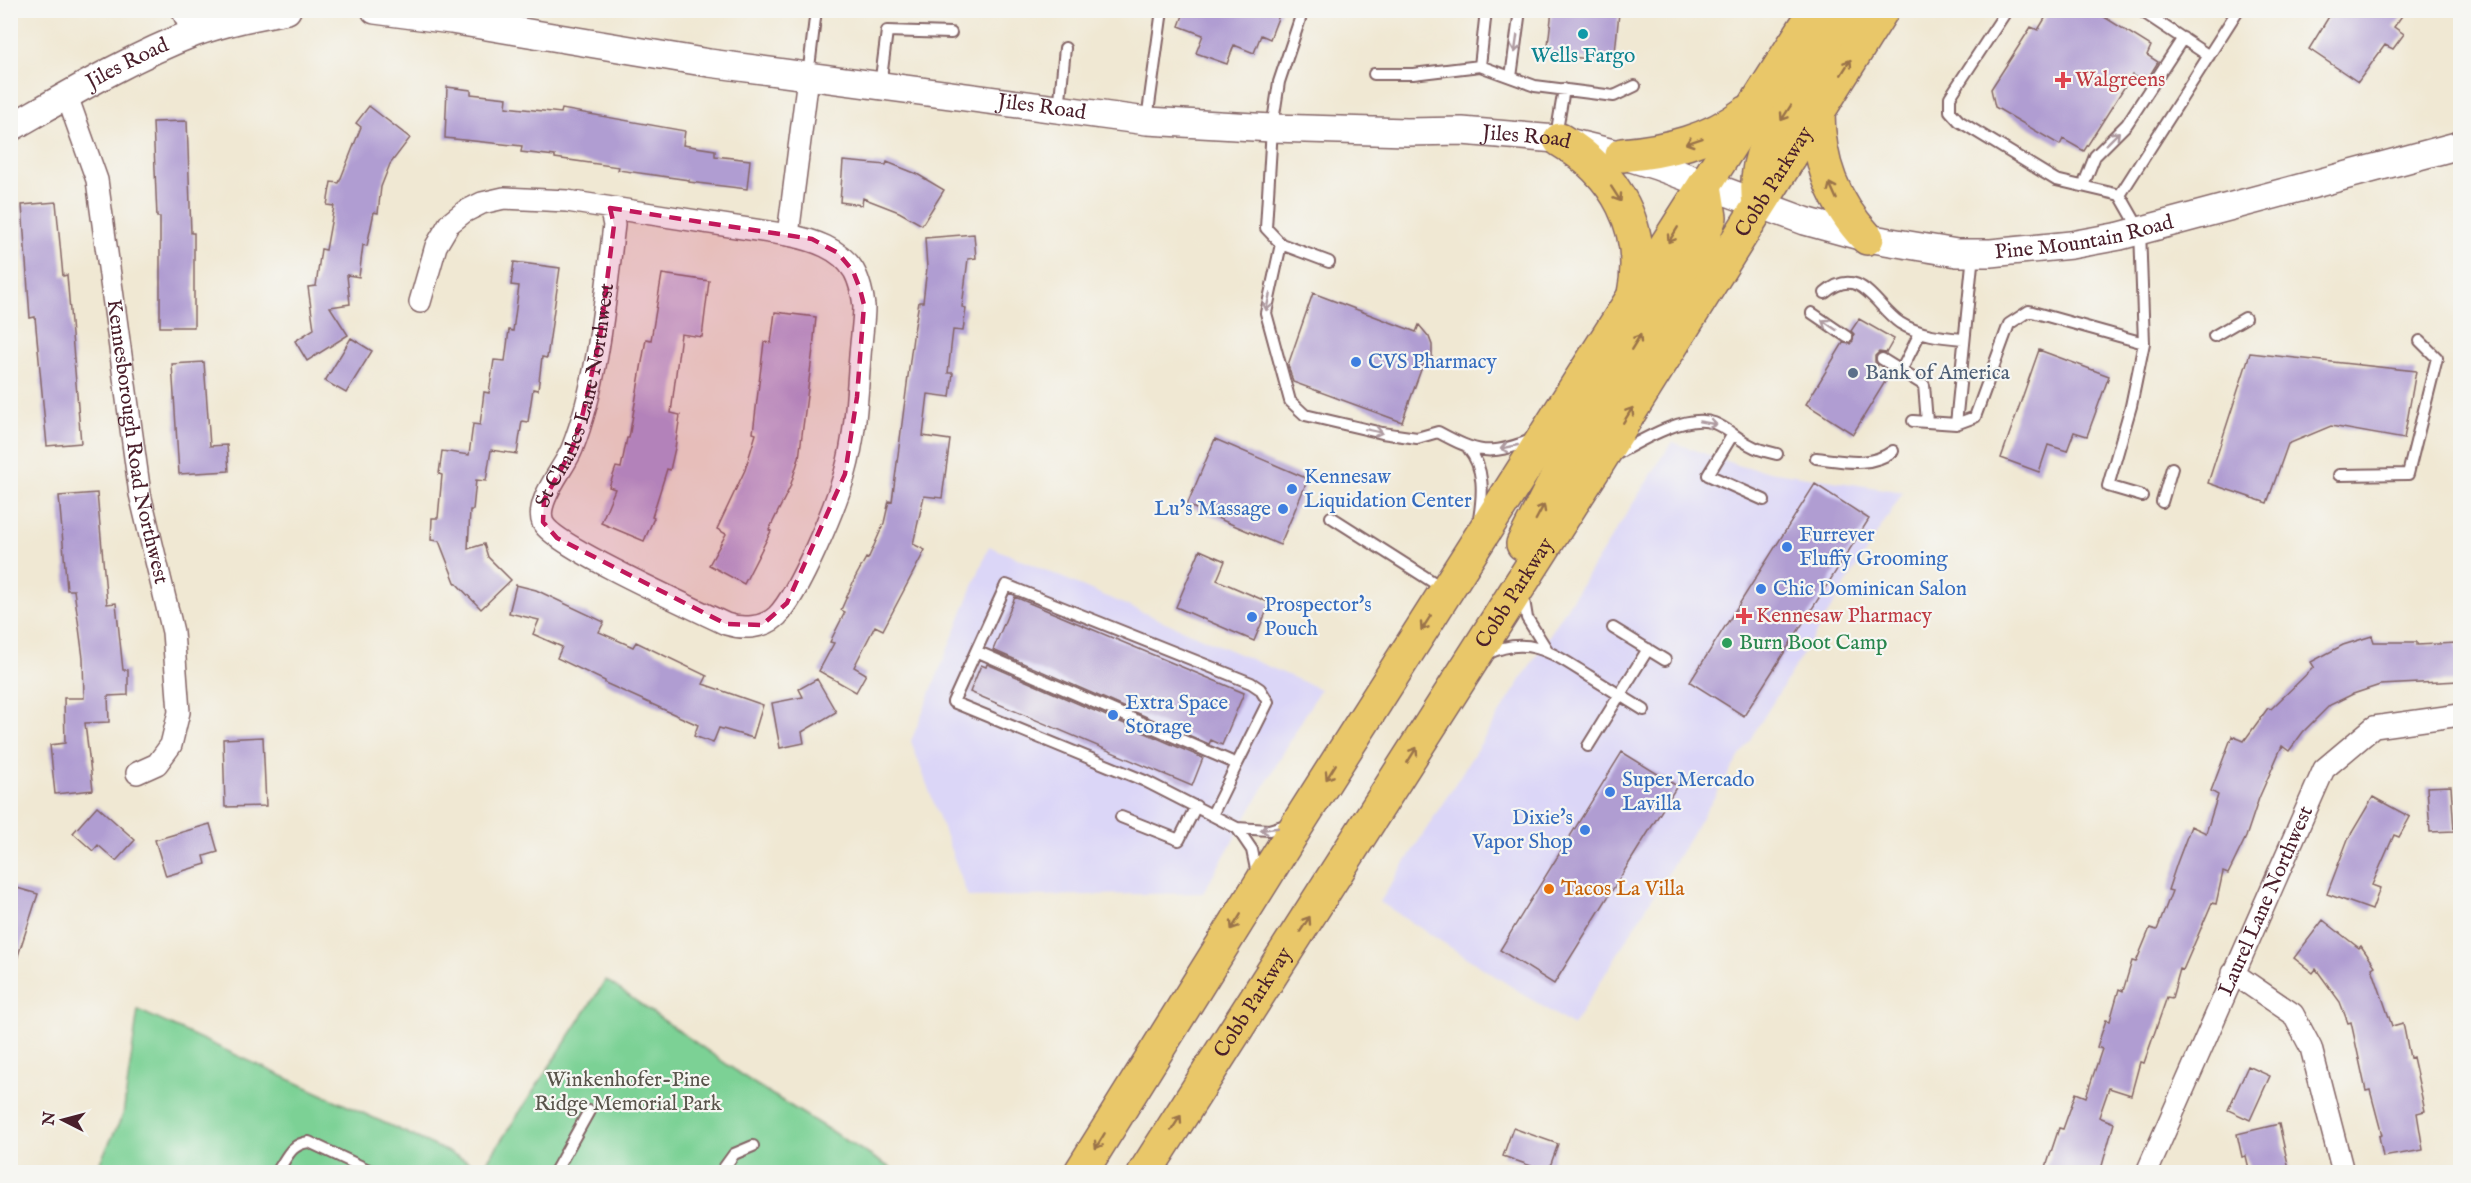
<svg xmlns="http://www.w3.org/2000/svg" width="2471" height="1183" viewBox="0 0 2471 1183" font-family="'IM FELL English',serif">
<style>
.built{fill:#dbd6f7}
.green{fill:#7bd195;stroke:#627860;stroke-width:1.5}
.building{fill:#b09dd2}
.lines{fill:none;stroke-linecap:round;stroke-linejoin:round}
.service-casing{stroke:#846566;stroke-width:14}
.minor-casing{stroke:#846566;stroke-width:24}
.tertiary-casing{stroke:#846566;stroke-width:30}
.primary-casing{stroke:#846566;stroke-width:36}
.service{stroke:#fff;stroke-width:10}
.minor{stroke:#fff;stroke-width:21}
.tertiary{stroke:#fff;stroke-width:27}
.primary{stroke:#e9c769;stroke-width:33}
.oneway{stroke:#ae9aa0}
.oneway2{stroke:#9a734a}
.marked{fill:#c2185b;fill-opacity:0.2;stroke:#c2185b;stroke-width:4.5;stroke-dasharray:12 8;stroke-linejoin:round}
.culture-dot{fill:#0f9aa8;stroke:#f6f6f2;stroke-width:2}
.health-dot{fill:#e0444e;stroke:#f6f6f2;stroke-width:2}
.shop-dot{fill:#3f7fe0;stroke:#f6f6f2;stroke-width:2}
.service-dot{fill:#5c6f8a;stroke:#f6f6f2;stroke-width:2}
.leisure-dot{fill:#2e9e5b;stroke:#f6f6f2;stroke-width:2}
.food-dot{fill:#e8710a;stroke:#f6f6f2;stroke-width:2}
.labels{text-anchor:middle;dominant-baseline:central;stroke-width:4.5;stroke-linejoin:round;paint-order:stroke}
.culture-label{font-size:21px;fill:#0d838f;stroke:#f6f6f2}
.street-label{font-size:21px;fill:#4a1f2b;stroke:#f6f6f2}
.health-label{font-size:21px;fill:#be3a42;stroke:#f6f6f2;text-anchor:start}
.shop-label{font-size:21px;fill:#366cbe;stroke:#f6f6f2;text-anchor:start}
.service-label{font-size:21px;fill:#4e5e75;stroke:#f6f6f2;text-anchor:start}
.leisure-label{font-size:21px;fill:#27864d;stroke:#f6f6f2;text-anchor:start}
.food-label{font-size:21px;fill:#c56008;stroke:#f6f6f2;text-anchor:start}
.park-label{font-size:21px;fill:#59544b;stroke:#f6f6f2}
</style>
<rect width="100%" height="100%" fill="#f6f6f2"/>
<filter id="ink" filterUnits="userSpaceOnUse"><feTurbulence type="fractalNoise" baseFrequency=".0167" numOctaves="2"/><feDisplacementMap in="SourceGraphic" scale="12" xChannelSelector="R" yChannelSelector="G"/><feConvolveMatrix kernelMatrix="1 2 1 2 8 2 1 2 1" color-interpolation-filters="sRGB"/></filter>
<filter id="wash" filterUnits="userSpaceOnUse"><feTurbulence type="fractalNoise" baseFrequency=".008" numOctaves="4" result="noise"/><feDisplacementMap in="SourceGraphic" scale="24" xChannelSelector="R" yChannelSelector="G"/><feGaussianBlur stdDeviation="1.35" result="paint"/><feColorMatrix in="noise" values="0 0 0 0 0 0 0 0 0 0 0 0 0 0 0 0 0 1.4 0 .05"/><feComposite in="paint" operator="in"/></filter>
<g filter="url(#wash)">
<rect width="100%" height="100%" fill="#f0e8d3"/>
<!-- built -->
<path class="built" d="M1672 442 1743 467 1903 492 1573 1026 1380 902Z
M989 546 1320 689 1203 893 968 897 911 741Z"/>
<!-- green -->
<path class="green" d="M606 980 755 1084 897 1172H95L123 1115 138 1010 483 1168Z"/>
<g id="blocks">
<!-- building -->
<path class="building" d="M1185 10H1281L1270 39 1261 35 1254 53 1234 45 1227 64 1196 53 1203 35 1179 26Z
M1552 10H1594L1619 13 1614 62 1547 54Z
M2050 10H2093L2151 46 2147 55 2158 62 2145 83 2132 75 2084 151 2063 139 2060 145 1995 107 1991 89 2031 27 2038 30Z
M2333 10H2406L2394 27 2404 34 2393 49 2385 45 2358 82 2309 49Z
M447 87 471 90V94L507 98 506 107 561 113 562 109 685 131 683 145 715 150V156L750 160 747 189 689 182V180L618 170 619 167 555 158V156L521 152 522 146 445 138Z
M369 106 410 138 390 164 381 187 378 213 374 212 367 246 363 245 359 277 347 275 350 304 330 307 348 335 307 361 295 341 314 329 308 287 316 286 321 249 326 250 334 206 327 205 331 182 339 183 361 127 356 123Z
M187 121 191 233H194V327H160V217H157L153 122Z
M843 161 886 165 887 162 917 174 944 190 922 225 899 212 863 198 862 205 840 202Z
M56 202 63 276 67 275 81 443 47 446 35 317 30 318 22 205Z
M974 234 976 258 968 259 962 307 966 308 963 331 953 330 948 373H953L950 397 928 394 923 436 950 440 942 498 924 496 913 544 925 550 883 630 875 626 854 667 866 674 856 692 819 671 834 643 830 642 845 612 841 610 855 578 866 558 868 559 884 523 889 501 892 502 913 337 919 302H923L927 268 925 238Z
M514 262 560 268 547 358 542 357 538 390 533 389 528 422 522 421 517 454 491 450 486 481 476 480 473 510H470L468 549 484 544 488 557 511 580 481 609 455 582 439 541 431 540 432 518H438L442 475 439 474 442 451 469 455 473 424 480 425 484 392 489 393 494 360 505 361 509 330 513 331 519 286 511 285Z
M662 274 709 281 702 337 681 334 671 413 680 415 675 448 670 470 667 469 652 517 654 518 644 541 601 523 615 489 609 487 616 467 621 468 627 438H629L646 339 651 340Z
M1313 293 1416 332 1419 325 1429 337 1432 345V358L1426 356 1402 422 1293 382 1288 365Z
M775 312 816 317 813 349 799 458 790 487 769 530 771 531 744 584 709 565 726 534 717 529 745 470 756 434 753 433 764 342 771 343Z
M1859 319 1894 339 1886 353 1879 352 1875 356V362L1878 365 1876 369 1888 377 1853 434 1806 404 1843 343 1850 344 1853 341 1854 334 1851 331Z
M351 338 372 351 346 393 325 381Z
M2039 350 2109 376 2087 436 2074 432 2067 451 2048 445 2039 472 2001 458Z
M2250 353 2416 371 2404 439 2331 426 2288 444 2267 503 2208 483Z
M204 362 210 446 227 445 229 471 179 474 172 364Z
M1215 439 1308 479 1280 545 1187 505Z
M1815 484 1869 519 1744 716 1690 682Z
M97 493 107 604 116 603 123 670H128V695L108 696 109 722 85 723 93 790 55 794 50 745 65 743 64 698H84L83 658 74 590H67L59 496Z
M1200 550 1225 561 1217 580 1270 603 1254 641 1176 607Z
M516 585 536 590 604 622 599 632 633 647 636 642 707 676 703 684 763 705 753 738 719 728 713 743 694 736 698 725 605 683V681L557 658 562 647 533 634 539 620 509 613Z
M1015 597 1244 693 1222 745 1211 740 1209 744 993 650Z
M2372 636 2374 642H2417V645L2457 643 2459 681 2380 685 2353 694 2330 705 2303 732 2289 751 2282 746 2259 798 2246 837 2228 874 2223 872 2216 904 2212 903 2183 970 2180 969 2172 998 2167 997 2144 1063 2140 1062 2131 1095 2109 1088 2099 1117 2114 1123 2100 1173H2044L2059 1128 2063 1129 2076 1093 2086 1097 2102 1049 2097 1047 2106 1020 2110 1021 2119 989 2123 991 2132 961 2136 962 2150 928 2157 930 2172 891 2168 890 2177 863 2191 826 2206 833 2218 795 2211 791 2232 736 2244 741 2268 708 2271 709 2314 667 2311 662 2343 645Z
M987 664 1203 758 1192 786 970 692 981 665 986 667Z
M817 679 836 712 802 732 804 743 780 748 772 703 803 697 799 689Z
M263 737 266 806 225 807 223 739Z
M1622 752 1677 786 1554 984 1500 950Z
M2451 786 2454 831 2430 832 2427 787Z
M2373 797 2410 817 2399 837 2394 835 2372 885 2380 888 2372 910 2327 894 2348 839Z
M97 806 135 840 116 861 98 845 93 851 73 833Z
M210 824 218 852 204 856 206 864 166 876 155 840Z
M10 886 38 894 14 968H10Z
M2323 920 2359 948 2361 946 2375 966 2372 968 2392 1026 2403 1023 2410 1058 2413 1057 2425 1111 2417 1113 2423 1150 2383 1157 2379 1136 2382 1135 2370 1090 2366 1091 2351 1022 2348 1023 2340 1002 2316 969 2313 973 2294 958Z
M2248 1066 2270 1076 2250 1120 2228 1110Z
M2279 1124 2290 1173H2250L2246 1156 2242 1157 2237 1134Z
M1513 1128 1558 1144 1548 1172 1503 1156Z"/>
</g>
</g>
<g filter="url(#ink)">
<use href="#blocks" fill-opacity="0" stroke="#846566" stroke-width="1.5"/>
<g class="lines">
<defs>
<path id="service" d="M1303 10 1279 82 1272 128 1266 228 1281 244 1329 262
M2007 10 1950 97V111L1959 121 2056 180 2120 195
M2140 10 2209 56
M1480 66 1486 10
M1374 74H1413L1480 66 1535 86 1614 96 1635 86
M808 76 816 10
M1511 77 1520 10
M880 86 887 31 951 33
M1059 110 1065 48
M1147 120 1162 10
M1556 136 1564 89
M2083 186 2095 156 2127 124 2183 38
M1281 244 1266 313 1290 401 1305 415 1382 433 1417 438 1438 432C1477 453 1490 457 1533 439
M1825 293C1860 263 1875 306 1900 323 1919 335 1941 337 1963 339
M1812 313 1847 337
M2214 336 2245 318
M1882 359 1924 385 1927 422
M1901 371 1920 333
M1913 421 1956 424 1975 417 2009 324 2029 311 2144 343
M1956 424 1973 254
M1733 434 1708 475 1764 500
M1468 448C1485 468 1483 494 1479 519
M1613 456C1637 443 1686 412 1714 423 1727 428 1738 439 1750 445 1758 450 1768 452 1777 454
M1816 458C1843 461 1870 468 1893 451
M2339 475 2408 474 2437 358 2420 341
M2142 496 2108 486 2131 406 2144 343 2140 230 2120 195 2238 10
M2162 502 2172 468
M1331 517 1444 589
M1523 594 1527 618 1547 650
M1613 628 1665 660
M976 651 1006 585 1251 683 1260 689 1268 702 1237 764
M1487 654C1529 634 1554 654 1589 676 1607 687 1626 699 1644 710
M1588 746 1648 649
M1212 815 1237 764 976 651 953 702 1145 781 1237 828 1269 830 1289 824
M1121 817 1179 840 1196 806
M1237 828 1252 850 1257 874
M277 1172C287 1158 290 1144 309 1142L373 1172
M555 1172 589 1111
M721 1172 734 1154 753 1146"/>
<g id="minor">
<path d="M182 10 193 34"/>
<path id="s1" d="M67 96 97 180 140 494 173 632 179 712 171 745 157 764 137 773"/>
<path d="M788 235 808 77"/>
<path id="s2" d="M420 302 436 246 449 224 464 212 482 203 504 198 567 201 788 235C813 240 840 248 854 271 859 280 863 295 864 306 864 322 861 340 860 356 857 395 856 435 845 473 836 505 799 594 777 616 763 629 742 629 726 624 695 609 554 546 543 523 534 502 564 469 572 449 599 380 605 299 614 225L610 208"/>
<path d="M2233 973 2293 1014 2311 1048 2343 1172"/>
<path id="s3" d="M2147 1172 2324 769 2374 727 2460 715"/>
</g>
<g id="tertiary">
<path id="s4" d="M375 10 451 20 709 63 1147 121 1272 128 1407 132 1462 131 1556 139 1622 155 1657 166 1805 221 1867 238 1957 253H1991L2071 245 2120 236 2460 145"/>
<path id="s5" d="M10 128C68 95 131 57 194 33 224 22 255 16 287 10"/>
</g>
<g id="primary">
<path d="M1818 112C1818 162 1833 202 1867 238"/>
<path d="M1560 140C1616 173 1647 229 1634 294"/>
<path d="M1622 155C1667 151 1709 141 1746 113"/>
<path d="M1759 204C1756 183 1758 165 1766 146L1852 10"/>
<path d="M1523 544 1580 432 1702 239 1710 217 1705 186"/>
<path d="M1081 1172 1301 819 1816 10"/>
<path id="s6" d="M1145 1172 1597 464 1882 10"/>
</g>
</defs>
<!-- service casing -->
<use href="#service" class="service-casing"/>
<!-- minor casing -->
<use href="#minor" class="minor-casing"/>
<!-- tertiary casing -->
<use href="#tertiary" class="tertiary-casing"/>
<!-- primary casing -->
<use href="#primary" class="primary-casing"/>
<!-- service -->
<use href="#service" class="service"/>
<!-- minor -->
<use href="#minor" class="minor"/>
<!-- tertiary -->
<use href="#tertiary" class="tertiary"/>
<!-- primary -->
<use href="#primary" class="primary"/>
</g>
<!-- one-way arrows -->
<defs><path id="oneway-shaft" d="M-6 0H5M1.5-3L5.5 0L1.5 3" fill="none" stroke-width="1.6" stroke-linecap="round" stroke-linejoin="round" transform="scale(1.5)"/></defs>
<g class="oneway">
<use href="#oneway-shaft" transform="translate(1516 44) rotate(98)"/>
<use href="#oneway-shaft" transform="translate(2113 138) rotate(-45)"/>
<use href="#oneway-shaft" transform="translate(1268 302) rotate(102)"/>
<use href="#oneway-shaft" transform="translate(1829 325) rotate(-146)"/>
<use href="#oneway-shaft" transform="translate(1708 423) rotate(10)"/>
<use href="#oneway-shaft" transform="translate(1374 431) rotate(12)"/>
<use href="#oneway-shaft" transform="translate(1509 447) rotate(167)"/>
<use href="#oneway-shaft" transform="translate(1269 829) rotate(172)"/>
</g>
<g class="oneway2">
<use href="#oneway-shaft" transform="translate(1846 67) rotate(-58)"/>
<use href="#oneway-shaft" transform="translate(1786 113) rotate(123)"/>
<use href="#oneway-shaft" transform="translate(1694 141) rotate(161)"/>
<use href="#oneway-shaft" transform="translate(1833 191) rotate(-114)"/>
<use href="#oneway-shaft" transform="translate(1616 194) rotate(57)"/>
<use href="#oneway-shaft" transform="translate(1673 235) rotate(122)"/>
<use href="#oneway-shaft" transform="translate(1636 342) rotate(-58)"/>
<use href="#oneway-shaft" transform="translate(1628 415) rotate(-58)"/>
<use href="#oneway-shaft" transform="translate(1540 512) rotate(-62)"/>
<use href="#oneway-shaft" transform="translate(1426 623) rotate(123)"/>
<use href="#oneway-shaft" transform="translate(1412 755) rotate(-58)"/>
<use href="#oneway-shaft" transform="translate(1331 772) rotate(122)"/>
<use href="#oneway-shaft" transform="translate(1236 922) rotate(122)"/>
<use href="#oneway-shaft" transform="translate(1305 924) rotate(-57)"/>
<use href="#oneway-shaft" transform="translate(1176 1123) rotate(-57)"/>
<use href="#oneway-shaft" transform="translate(1100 1141) rotate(121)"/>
</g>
</g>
<!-- marked area -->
<path class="marked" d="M610 208 812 239 838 253 853 271 860 289 864 305 857 397 845 474 787 603 762 625 726 624 557 538 543 522 544 500 572 449 582 417 600 337 614 225Z"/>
<!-- markers -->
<circle class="culture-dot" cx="1583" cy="34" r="6"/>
<g class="health-dot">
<path d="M2060 71h6v6h6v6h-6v6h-6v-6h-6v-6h6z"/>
<path d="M1741 607h6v6h6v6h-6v6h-6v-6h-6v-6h6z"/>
</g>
<g class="shop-dot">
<circle cx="1356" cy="362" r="6"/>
<circle cx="1292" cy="489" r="6"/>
<circle cx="1283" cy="509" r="6"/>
<circle cx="1787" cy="547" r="6"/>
<circle cx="1761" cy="589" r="6"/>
<circle cx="1252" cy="617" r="6"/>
<circle cx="1113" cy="715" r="6"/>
<circle cx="1610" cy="792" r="6"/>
<circle cx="1585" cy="830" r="6"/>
</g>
<circle class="service-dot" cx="1853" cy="373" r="6"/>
<circle class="leisure-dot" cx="1727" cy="643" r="6"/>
<circle class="food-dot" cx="1549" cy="889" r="6"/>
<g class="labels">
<!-- culture labels -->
<g class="culture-label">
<text x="1583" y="56">Wells Fargo</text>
</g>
<!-- street labels -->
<g class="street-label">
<text stroke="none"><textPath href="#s5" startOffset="134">Jiles Road</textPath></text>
<text stroke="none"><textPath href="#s4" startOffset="674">Jiles Road</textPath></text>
<text stroke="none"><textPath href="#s4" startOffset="1160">Jiles Road</textPath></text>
<text stroke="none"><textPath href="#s6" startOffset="1173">Cobb Parkway</textPath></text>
<text stroke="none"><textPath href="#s4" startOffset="1736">Pine Mountain Road</textPath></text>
<text stroke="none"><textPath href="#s2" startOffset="1272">St Charles Lane Northwest</textPath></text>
<text stroke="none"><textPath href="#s1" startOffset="354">Kennesborough Road Northwest</textPath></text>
<text stroke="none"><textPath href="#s6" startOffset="687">Cobb Parkway</textPath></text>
<text stroke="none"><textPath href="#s3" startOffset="296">Laurel Lane Northwest</textPath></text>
<text stroke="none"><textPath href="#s6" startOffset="201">Cobb Parkway</textPath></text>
</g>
<!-- health labels -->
<g class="health-label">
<text x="2075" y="80">Walgreens</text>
<text x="1756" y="616">Kennesaw Pharmacy</text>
</g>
<!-- shop labels -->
<g class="shop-label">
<text x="1368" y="362">CVS Pharmacy</text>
<text x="1304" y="477">Kennesaw<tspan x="1304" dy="24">Liquidation Center</tspan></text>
<text x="1271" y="509" text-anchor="end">Lu's Massage</text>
<text x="1799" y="535">Furrever<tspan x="1799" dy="24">Fluffy Grooming</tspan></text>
<text x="1773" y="589">Chic Dominican Salon</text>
<text x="1264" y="605">Prospector's<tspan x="1264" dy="24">Pouch</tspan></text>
<text x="1125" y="703">Extra Space<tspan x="1125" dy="24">Storage</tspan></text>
<text x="1622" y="780">Super Mercado<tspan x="1622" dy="24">Lavilla</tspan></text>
<text x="1573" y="818" text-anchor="end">Dixie's<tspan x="1573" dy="24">Vapor Shop</tspan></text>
</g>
<!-- service labels -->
<g class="service-label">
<text x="1865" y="373">Bank of America</text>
</g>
<!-- leisure labels -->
<g class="leisure-label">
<text x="1739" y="643">Burn Boot Camp</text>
</g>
<!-- food labels -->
<g class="food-label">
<text x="1561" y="889">Tacos La Villa</text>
</g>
<!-- park labels -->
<g class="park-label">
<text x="628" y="1080">Winkenhofer-Pine<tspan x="628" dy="24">Ridge Memorial Park</tspan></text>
</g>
</g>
<!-- margin -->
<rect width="2471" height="1183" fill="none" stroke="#f6f6f2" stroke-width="36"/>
<!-- north arrow -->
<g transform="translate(63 1120) rotate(276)" stroke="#f6f6f2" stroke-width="4.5" paint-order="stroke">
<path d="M0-4.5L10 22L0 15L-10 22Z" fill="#4a1f2b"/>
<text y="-9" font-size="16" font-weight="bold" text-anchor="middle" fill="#4a1f2b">N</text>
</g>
</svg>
